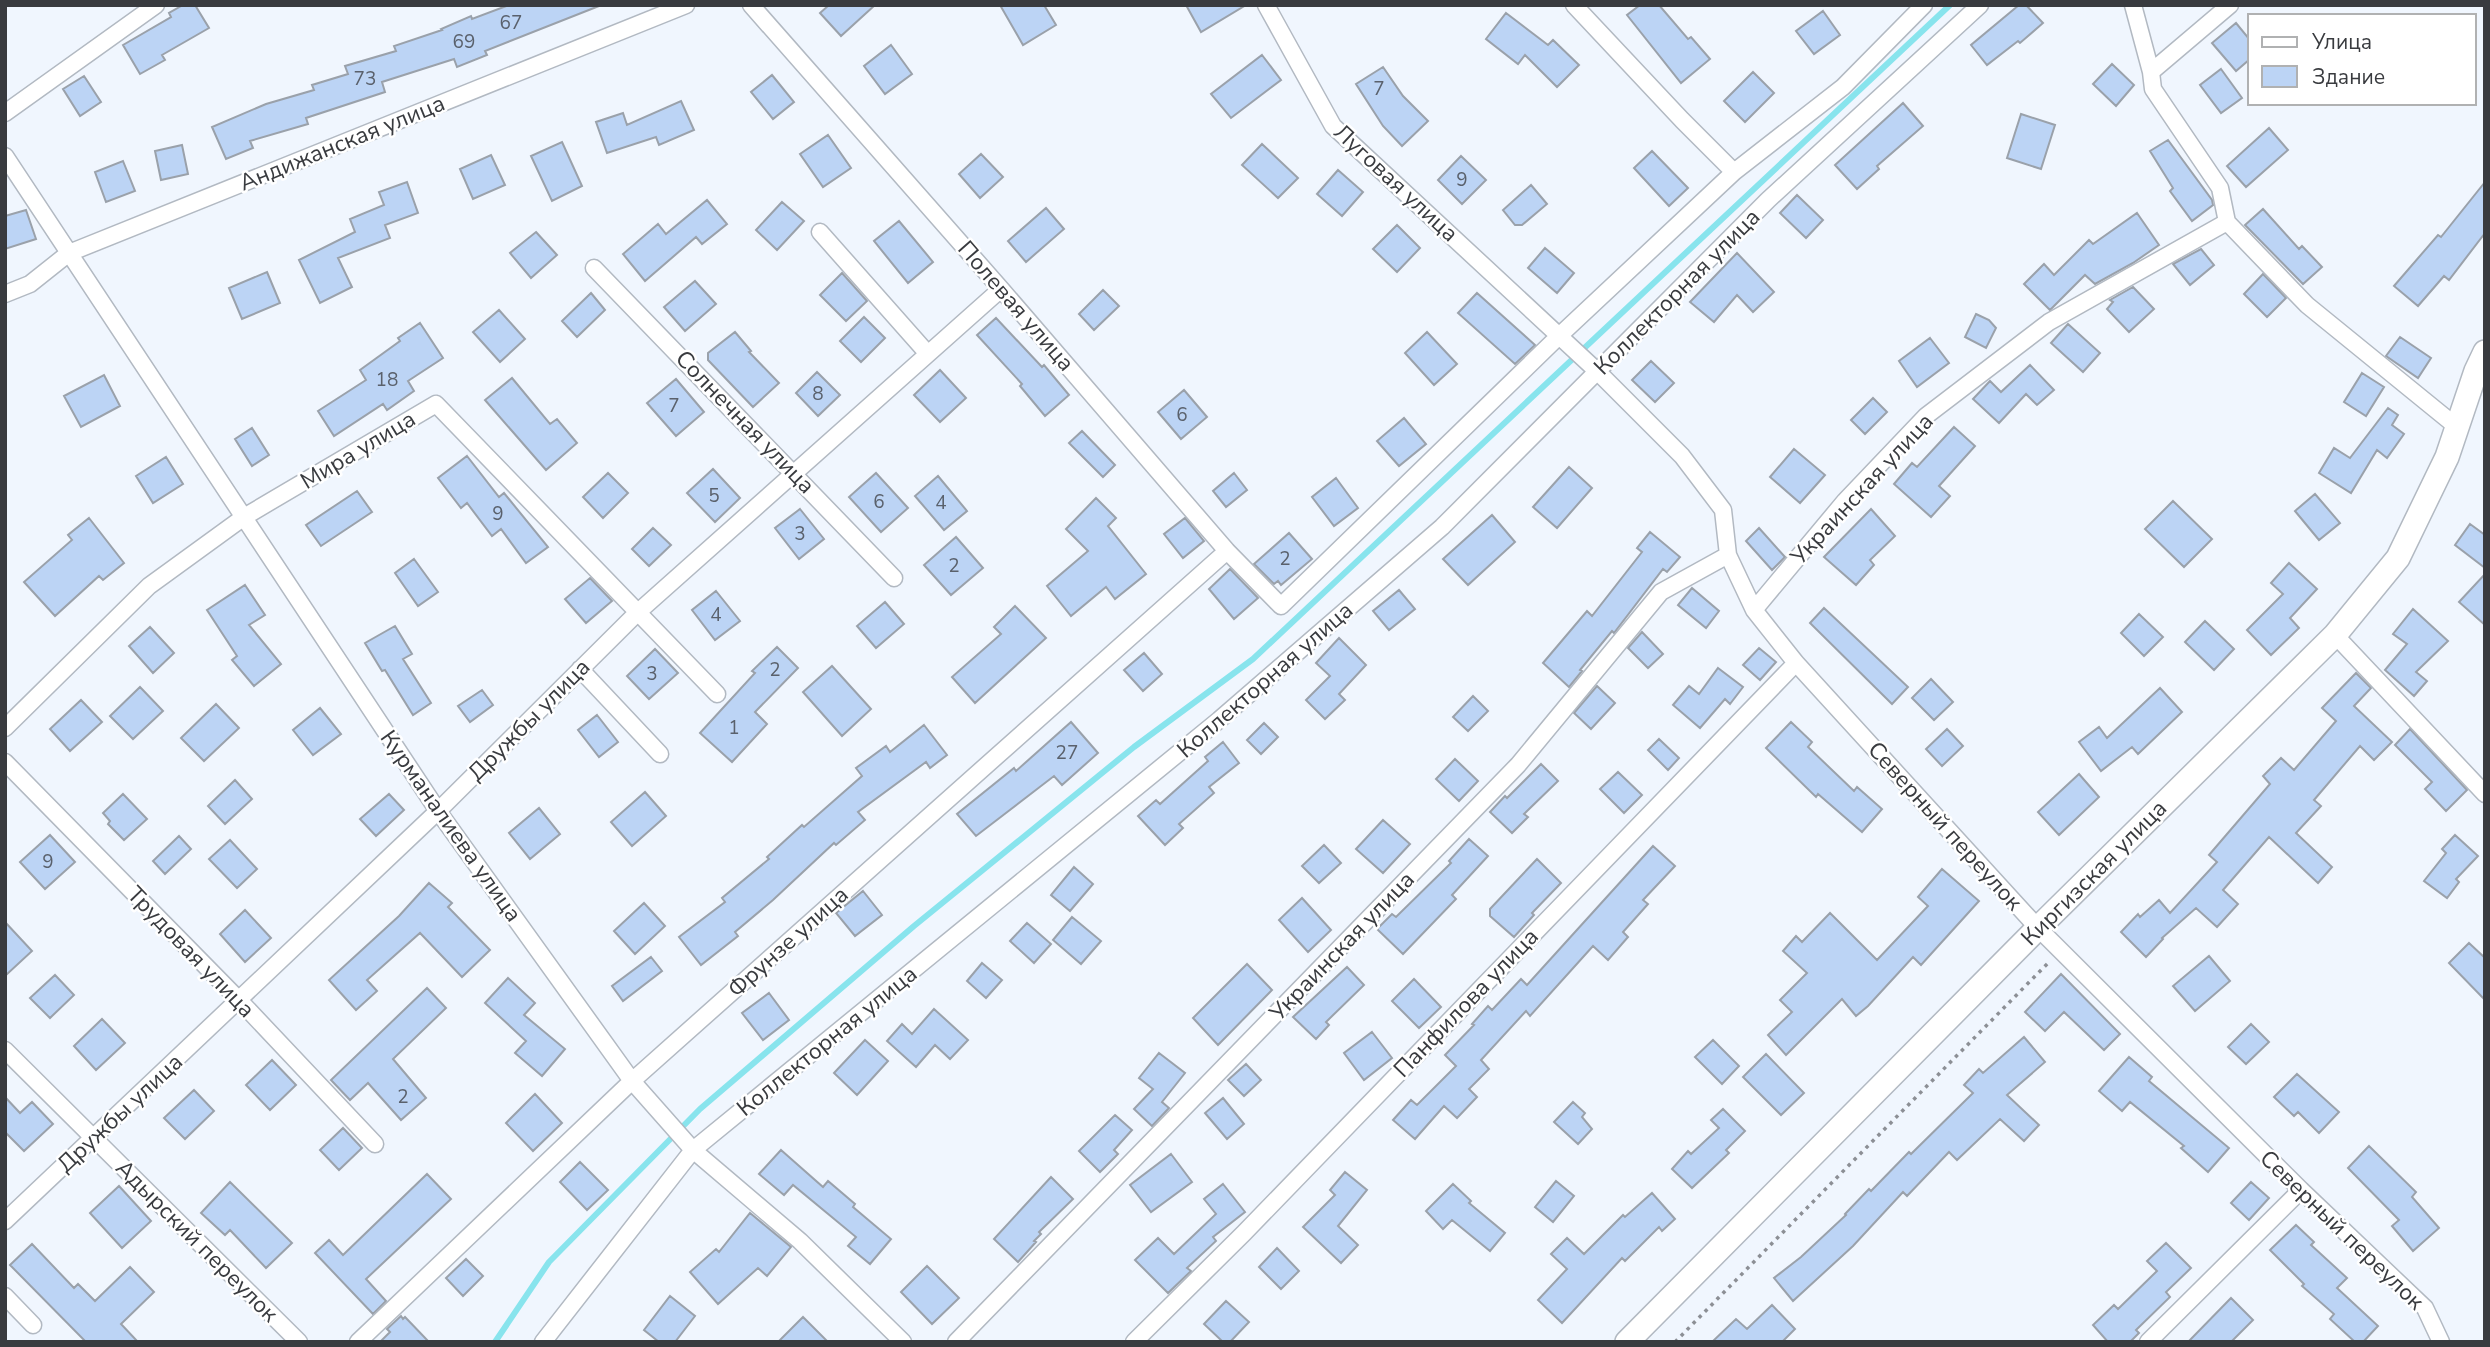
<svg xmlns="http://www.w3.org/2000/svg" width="2490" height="1347" viewBox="0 0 2490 1347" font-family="'Nunito Sans',sans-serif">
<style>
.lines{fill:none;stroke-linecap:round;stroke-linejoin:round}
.stream{stroke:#88e4ed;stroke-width:6}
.building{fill:#bcd4f5;stroke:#9aa1aa;stroke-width:2}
.street-casing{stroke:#b2b9c2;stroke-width:19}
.secondary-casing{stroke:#b2b9c2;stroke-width:26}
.path{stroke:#8c8f95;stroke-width:3.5;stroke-dasharray:3.5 5;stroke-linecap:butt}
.street{stroke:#fff;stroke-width:16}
.secondary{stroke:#fff;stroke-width:23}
.labels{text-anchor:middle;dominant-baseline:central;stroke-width:5;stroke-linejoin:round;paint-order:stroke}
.number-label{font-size:19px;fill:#5a616c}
.street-label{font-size:23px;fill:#393b3f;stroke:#fff}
</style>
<rect width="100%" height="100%" fill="#f0f6fe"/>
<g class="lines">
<!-- stream -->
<path class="stream" d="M495 1342 549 1262 700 1109 914 926 1134 747 1253 659 1950 5"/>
</g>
<!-- building -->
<path class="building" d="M183 5H195L209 28 162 55 165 60 140 74 123 45 171 17 169 13Z
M509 5 599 6 485 51 487 55 457 67 454 59 382 82 385 92 306 118 308 124 250 141 253 148 226 159 212 127 266 104 314 90 312 85 348 74 345 66 396 51 394 46 442 30 441 29 471 16 472 19Z
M829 5H875L841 36 820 13Z
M1000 5H1044L1056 25 1023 45Z
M1186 5H1246L1201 32Z
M1640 5H1659L1688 39 1691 37 1710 59 1681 83 1627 15Z
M2019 5H2026L2043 23 2020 43 2018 41 1987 65 1971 45Z
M1823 11 1840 35 1814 54 1796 31Z
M1506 13 1548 45 1553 40 1579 65 1557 87 1525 55 1518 64 1486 39Z
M2236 23 2250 40V59L2236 71 2212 43Z
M891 45 912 74 885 94 864 66Z
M1262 55 1281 80 1231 118 1211 94Z
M2112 64 2134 85 2116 106 2093 84Z
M1383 67 1403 96 1428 121 1402 146 1383 126 1356 84Z
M2221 69 2242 98 2221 113 2200 85Z
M1753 72 1774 93 1745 122 1724 101Z
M772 75 794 102 773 119 751 92Z
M84 76 101 102 80 116 63 89Z
M681 101 694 130 659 145 656 137 607 153 596 122 623 113 627 125Z
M1903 103 1923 126 1877 166 1879 169 1857 189 1835 165Z
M2021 114 2055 125 2041 169 2007 158Z
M2269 128 2288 150 2246 187 2227 166Z
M828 135 851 168 823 187 800 154Z
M2168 140 2212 200 2213 205 2192 221 2170 191 2173 188 2150 151Z
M562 142 582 186 552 201 531 156Z
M1262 144 1298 178 1278 198 1242 165Z
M182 145 188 174 161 180 155 151Z
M1652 151 1688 188 1669 206 1634 168Z
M981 154 1003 177 980 198 959 174Z
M491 155 505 185 473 199 460 169Z
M1461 156 1486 180 1462 204 1438 180Z
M123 161 135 191 106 202 95 172Z
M1338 170 1363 192 1342 216 1317 194Z
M407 182 418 213 385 225 390 238 338 258 352 287 320 303 299 260 355 232 350 219 384 205 379 192Z
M2485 182V233L2449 280 2444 276 2418 306 2394 286 2438 235 2441 237Z
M1531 185 1547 204 1522 225H1515L1503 210Z
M1797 195 1823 220 1806 238 1780 213Z
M707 200 727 224 702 244 696 237 645 281 623 254 658 224 666 234Z
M782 202 804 221 777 250 756 230Z
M1046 208 1064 229 1026 262 1008 241Z
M2263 209 2299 249 2302 246 2322 267 2303 284 2245 225Z
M26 210 36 239 5 249V216Z
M2137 213 2159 245 2133 263 2095 284 2085 275 2050 310 2024 284 2044 264 2054 275 2089 240 2093 244Z
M899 221 933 262 908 283 874 241Z
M1397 225 1420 248 1397 272 1373 249Z
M536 232 557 255 531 278 510 253Z
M1545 248 1574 273 1557 293 1528 268Z
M2201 249 2214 265 2190 285 2173 264Z
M1737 253 1774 292 1753 312 1737 295 1714 322 1690 302Z
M267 272 280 303 242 319 229 288Z
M842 273 867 301 846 321 820 295Z
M2263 274 2286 298 2267 317 2244 294Z
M695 281 716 304 685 331 664 307Z
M2133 287 2154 309 2129 332 2107 309 2113 302 2110 300Z
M1103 290 1119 306 1094 330 1079 314Z
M591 293 605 310 577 337 562 321Z
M1477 293 1535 345 1515 364 1458 313Z
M499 310 525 339 500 362 473 332Z
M1976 314 1989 320 1996 328 1986 348 1965 337Z
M864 317 885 338 861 362 840 341Z
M996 318 1042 367 1044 365 1069 395 1045 416 1020 386 1022 384 977 335Z
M420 323 443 358 408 381 414 391 387 410 383 404 334 436 318 411 366 380 360 370 400 341 398 338Z
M2068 324 2100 353 2083 372 2051 343Z
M735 332 751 351 749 352 779 383 753 407 708 360V353Z
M1427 332 1457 364 1434 385 1405 353Z
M2400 337 2431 358 2418 378 2386 356Z
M1930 338 1949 363 1917 387 1899 361Z
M1651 361 1674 383 1655 402 1632 380Z
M2030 365 2054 390 2037 405 2026 394 1999 423 1973 399 1990 381 2001 392Z
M940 370 966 398 940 422 914 395Z
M817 372 840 395 818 416 796 393Z
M2362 373 2384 387 2366 416 2344 402Z
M104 375 120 406 81 427 64 396Z
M512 378 550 424 557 419 577 443 546 470 485 400Z
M676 379 704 412 676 436 647 403Z
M1184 390 1207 417 1181 439 1158 412Z
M1873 398 1887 412 1865 434 1851 420Z
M2388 408 2398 415 2392 425 2404 434 2387 458 2377 450 2351 493 2319 473 2334 448 2350 458Z
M1404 418 1426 444 1399 466 1377 441Z
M1954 427 1975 446 1939 486 1950 496 1931 517 1894 484 1912 463 1917 467Z
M252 428 269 455 252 466 235 439Z
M1082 431 1115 465 1103 477 1069 443Z
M1794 449 1825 475 1800 503 1770 477Z
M467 456 499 497 504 493 548 547 526 563 501 529 492 536 467 503 461 508 438 478Z
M166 457 183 484 153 503 136 476Z
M1569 467 1592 488 1557 528 1533 507Z
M713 469 740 498 715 522 687 493Z
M608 473 628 493 603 518 583 497Z
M876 473 908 508 881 532 849 497Z
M1234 473 1247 490 1226 507 1213 491Z
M938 476 967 511 944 530 915 496Z
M1336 478 1358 508 1334 526 1312 497Z
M357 491 372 512 321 546 306 525Z
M2315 494 2340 523 2319 540 2295 511Z
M1096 498 1116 518 1108 526 1146 574 1115 599 1106 587 1071 616 1047 586 1088 551 1066 529Z
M2173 501 2212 539 2184 567 2145 529Z
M800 509 824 539 799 559 775 528Z
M1871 509 1895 536 1870 560 1874 565 1856 585 1824 557Z
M1492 515 1515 542 1468 585 1443 559Z
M89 518 124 563 103 580 99 576 55 616 24 582 72 540 68 535Z
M1185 518 1204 541 1183 558 1164 534Z
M2470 524 2485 535V568L2455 545Z
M653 528 671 545 649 566 632 549Z
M1759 528 1785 557 1772 570 1746 541Z
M1650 532 1680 557 1667 572 1663 569 1614 633 1612 631 1580 670 1582 671 1569 687 1543 663 1587 611 1592 616 1642 552 1637 548Z
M1289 533 1312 559 1281 585 1278 581 1274 584 1254 564Z
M956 537 983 568 951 595 924 565Z
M414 559 438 592 418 606 395 573Z
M2289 563 2317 589 2290 618 2299 628 2271 655 2247 630 2283 594 2271 583Z
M1230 569 1258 598 1234 619 1209 589Z
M2485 574V625L2459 602Z
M590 578 612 601 586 623 565 599Z
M245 585 265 615 249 625 281 664 254 686 232 660 237 656 207 610Z
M1692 588 1719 611 1706 628 1678 605Z
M1399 590 1415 609 1389 630 1373 611Z
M716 591 740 621 715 640 692 610Z
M885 602 904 624 876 648 857 626Z
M1015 606 1046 638 975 703 952 677 1001 634 994 627Z
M1824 608 1908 687 1892 704 1810 623Z
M2413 609 2448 641 2416 672 2427 681 2414 696 2385 670 2407 644 2393 634Z
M2139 614 2163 637 2144 656 2121 633Z
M2205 621 2234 649 2214 670 2185 642Z
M395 626 412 654 403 659 431 703 413 715 385 670 382 671 365 643Z
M150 627 174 653 153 673 129 646Z
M1642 632 1663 654 1648 668 1628 648Z
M1339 638 1366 665 1339 694 1345 700 1325 719 1306 700 1330 676 1316 663Z
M777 647 798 668 755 712 767 724 732 762 700 733 755 673 752 671Z
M1759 648 1776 662 1760 680 1743 665Z
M655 649 678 673 649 699 627 676Z
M1144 653 1162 674 1143 691 1124 670Z
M832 666 871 709 842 736 803 692Z
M1718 668 1743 687 1730 704 1725 699 1700 728 1673 705 1689 686 1699 694Z
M2356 673 2371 688 2354 706 2392 742 2374 760 2360 746 2314 800 2321 806 2296 833 2332 867 2318 883 2269 837 2223 890 2238 904 2217 927 2196 908 2162 938 2163 939 2146 957 2121 932 2138 914 2140 917 2159 900 2170 913 2217 862 2209 855 2270 784 2263 776 2281 758 2294 770 2336 721 2322 708Z
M1931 679 1953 702 1934 720 1912 698Z
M1597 686 1615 703 1591 729 1574 713Z
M140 687 163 711 133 739 110 716Z
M2160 688 2182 712 2138 754 2132 747 2101 771 2079 742 2099 727 2107 738Z
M482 690 493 705 470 722 458 706Z
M1473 696 1488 711 1468 731 1453 717Z
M81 700 102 722 70 751 50 729Z
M216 704 239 728 204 761 181 738Z
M320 708 341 734 313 755 293 730Z
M597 715 618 742 599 757 578 730Z
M1071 722 1098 753 1062 785 1054 776 976 836 957 814 1014 768 1016 771Z
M1791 722 1812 742 1808 747 1854 791 1857 787 1882 809 1862 832 1818 794 1816 797 1766 748Z
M1264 723 1278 737 1261 754 1247 740Z
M924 725 947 755 930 768 926 762 858 812 865 820 836 845 834 843 773 900 735 932 738 936 701 965 679 937 725 902 722 898 769 859 767 857 802 825 804 827 862 776 856 768 886 746 890 752Z
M1947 729 1963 746 1942 766 1926 749Z
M2410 729 2467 790 2446 811 2425 789 2432 782 2395 745Z
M1659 739 1679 758 1668 770 1648 750Z
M1223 742 1239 763 1209 787 1214 793 1179 824 1183 828 1165 845 1138 816 1156 800 1160 804 1208 761 1205 757Z
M1455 759 1478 781 1459 801 1436 779Z
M1541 764 1558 781 1524 814 1528 817 1512 833 1490 812 1505 796 1507 798Z
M1618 772 1642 795 1624 813 1600 789Z
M2079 774 2099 797 2059 835 2038 812Z
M235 780 252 799 225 824 208 806Z
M645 792 666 816 632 846 611 822Z
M123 794 147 819 124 840 108 824 110 821 103 813Z
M389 794 404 810 376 836 360 819Z
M539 808 560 834 530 859 509 833Z
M1383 820 1410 844 1383 873 1356 849Z
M50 835 75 862 45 889 20 862Z
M2455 835 2478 856 2456 879 2459 882 2447 898 2424 881 2446 853 2442 849Z
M179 836 191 849 165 874 153 861Z
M1469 839 1488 856 1452 895 1456 899 1403 954 1377 929 1392 914 1396 917 1451 863 1449 861Z
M230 840 257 869 237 888 209 859Z
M1324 845 1341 863 1319 883 1302 866Z
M1653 846 1675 866 1643 900 1648 904 1623 932 1628 937 1608 960 1593 946 1530 1016 1526 1011 1481 1060 1489 1069 1469 1089 1477 1097 1457 1118 1444 1106 1415 1139 1393 1120 1411 1100 1417 1105 1456 1066 1445 1055 1474 1025 1472 1024 1488 1006 1492 1010 1521 979 1527 985Z
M1537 859 1561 883 1532 913 1534 915 1514 937 1490 916V909Z
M1074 867 1093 884 1070 911 1051 895Z
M1942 869 1979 901 1921 965 1913 957 1868 1006 1856 1016 1842 999 1786 1055 1768 1035 1792 1012 1780 1000 1807 973 1783 951 1796 936 1802 942 1830 913 1877 960 1928 906 1918 897Z
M429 883 452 903 448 907 490 950 462 977 420 933 367 980 377 991 356 1010 329 980 399 916Z
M863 891 882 915 855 936 836 913Z
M1302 898 1331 930 1308 952 1279 920Z
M644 903 665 926 635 954 614 931Z
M245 910 271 938 245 962 220 934Z
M1072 917 1101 941 1081 964 1053 940Z
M5 922 32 951 5 976Z
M1027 923 1051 944 1034 963 1010 941Z
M2469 943 2485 958V1000L2449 963Z
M2209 956 2230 981 2195 1011 2173 986Z
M651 957 662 971 623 1001 612 986Z
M982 963 1002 980 986 998 967 981Z
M1247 964 1272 990 1218 1045 1193 1018Z
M1347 967 1364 985 1326 1022 1329 1025 1316 1039 1293 1017Z
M2061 974 2120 1034 2104 1050 2064 1012 2045 1031 2025 1012Z
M55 975 74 995 50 1018 30 998Z
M508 978 535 1003 524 1015 565 1049 542 1076 515 1053 526 1041 485 1003Z
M1414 979 1441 1007 1419 1028 1392 1001Z
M427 988 446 1008 393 1059 426 1098 401 1120 368 1083 350 1100 331 1080Z
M769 993 789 1020 763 1040 742 1013Z
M934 1009 968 1040 950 1059 935 1045 916 1067 887 1041 902 1024 912 1034Z
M102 1019 125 1043 96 1070 74 1046Z
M2251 1024 2269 1042 2246 1064 2228 1047Z
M1372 1032 1392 1058 1364 1080 1344 1053Z
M2024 1037 2045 1062 2007 1095 2039 1125 2024 1141 2000 1119 1957 1160 1949 1152 1907 1196 1903 1192 1853 1246 1793 1301 1774 1278 1801 1257 1846 1215 1845 1214 1869 1189 1871 1191 1909 1152 1911 1154 1973 1093 1964 1085 1979 1069 1983 1073Z
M865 1040 888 1061 857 1095 834 1073Z
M1713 1040 1739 1066 1722 1084 1695 1057Z
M1159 1053 1185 1073 1162 1102 1169 1108 1152 1126 1134 1109 1153 1089 1139 1078Z
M1766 1054 1804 1093 1781 1115 1743 1077Z
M2129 1057 2152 1077 2149 1081 2229 1148 2208 1172 2181 1148 2184 1146 2130 1102 2122 1111 2099 1091Z
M272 1060 296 1085 270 1110 246 1085Z
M1246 1064 1261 1080 1244 1096 1228 1080Z
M2297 1074 2339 1112 2319 1133 2298 1112 2294 1116 2274 1097Z
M194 1090 214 1111 185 1139 164 1118Z
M535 1094 562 1123 533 1151 506 1123Z
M5 1097 20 1113 32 1102 53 1124 24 1151 5 1132Z
M1223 1098 1244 1124 1227 1139 1205 1113Z
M1573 1102 1585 1113 1582 1117 1592 1129 1578 1144 1554 1122Z
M1723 1109 1745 1131 1726 1150 1729 1153 1692 1188 1672 1169 1688 1151 1691 1154 1719 1128 1711 1120Z
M1115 1115 1132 1130 1114 1150 1118 1154 1100 1172 1079 1151Z
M343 1128 362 1148 339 1170 320 1150Z
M2369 1146 2416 1192 2412 1197 2439 1228 2413 1251 2392 1226 2399 1220 2348 1168Z
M781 1150 823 1187 828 1181 855 1204 853 1207 891 1239 870 1264 848 1246 856 1237 793 1185 784 1195 759 1174Z
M1171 1154 1192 1182 1151 1212 1130 1185Z
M580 1162 608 1190 587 1210 560 1182Z
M1345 1172 1367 1190 1338 1226 1358 1245 1341 1263 1303 1227 1335 1195 1330 1190Z
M427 1174 451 1199 366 1279 386 1301 373 1314 315 1253 329 1240 343 1255Z
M1051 1177 1073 1199 1039 1232 1041 1234 1034 1241 1036 1242 1018 1262 994 1239Z
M1556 1181 1574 1196 1553 1222 1535 1207Z
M230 1182 292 1243 266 1268 230 1230 225 1235 201 1213Z
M2251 1182 2269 1198 2249 1220 2231 1203Z
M1223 1184 1245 1212 1213 1237 1216 1241 1187 1268 1191 1271 1168 1293 1135 1260 1158 1238 1174 1254 1216 1214 1204 1199Z
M1453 1184 1471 1201 1469 1203 1505 1233 1490 1251 1452 1220 1443 1229 1426 1211Z
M119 1186 151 1221 122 1248 90 1213Z
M1652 1193 1675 1219 1662 1231 1659 1227 1625 1261 1622 1258 1562 1323 1538 1300 1567 1269 1551 1254 1567 1238 1584 1254 1623 1215 1625 1217Z
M750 1213 791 1247 767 1276 758 1268 718 1304 690 1272 716 1249 719 1252Z
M2296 1225 2314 1242 2311 1245 2347 1278 2337 1288 2378 1326 2363 1342H2355L2330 1319 2334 1314 2302 1286 2304 1284 2270 1250Z
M2166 1243 2191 1268 2166 1292 2170 1297 2136 1330 2139 1333 2130 1342H2108L2093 1325 2114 1305 2118 1309 2157 1271 2147 1261Z
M32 1244 74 1288 78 1284 95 1301 130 1267 154 1292 121 1324 138 1342H86L10 1265Z
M1277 1248 1299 1271 1281 1289 1259 1267Z
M466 1259 483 1276 463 1296 446 1278Z
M927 1266 959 1298 932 1324 901 1292Z
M670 1296 695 1316 675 1342H659L644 1330Z
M2231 1298 2253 1320 2231 1342H2188Z
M1226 1301 1249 1322 1230 1342H1223L1204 1324Z
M1772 1305 1795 1329 1782 1342H1712L1736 1319 1747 1329Z
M401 1316 403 1319 405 1317 429 1342H380L390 1332 387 1329Z
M803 1317 828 1342H778Z"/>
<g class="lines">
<defs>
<path id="street" d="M751 5 1001 289 1227 551 1281 606 1559 336 1734 172 1843 87 1924 5
M1266 5 1333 126 1598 372 1682 456 1723 510 1728 555 1754 610 1796 663 2038 928 2301 1190 2425 1308 2441 1342
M1574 5 1682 120 1734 172
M2133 5 2151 72 2153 89 2220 188 2227 222 2307 305 2457 427
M2151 72 2230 5
M5 113 156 5
M5 156 438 811 632 1081 693 1150 800 1241 903 1342
M820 232 928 354
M594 268 894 578
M5 294 30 284 69 253 686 5
M1754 610 1845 501 1926 416 2049 322 2227 222
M2335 635 2485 794
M580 669 660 754
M5 728 149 586 244 517 436 404 717 694
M5 762 239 1000 375 1144
M5 1050 299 1342
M5 1221 438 811 637 613 1001 289
M5 1296 33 1325
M358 1342 632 1081 1227 551
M543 1342 693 1150 1219 720 1442 527 1768 200 1980 5
M956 1342 1518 765 1661 592 1728 555
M1134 1342 1244 1233 1796 663
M2148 1342 2301 1190"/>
<path id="secondary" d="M1627 1342 2038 928 2335 635 2398 558 2447 457 2476 371 2485 352"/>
</defs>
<!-- street casing -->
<use href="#street" class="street-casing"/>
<!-- secondary casing -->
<use href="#secondary" class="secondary-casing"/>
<!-- path -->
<path class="path" d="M1675 1342 2049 962"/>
<!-- street -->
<use href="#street" class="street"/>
<!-- secondary -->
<use href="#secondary" class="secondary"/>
</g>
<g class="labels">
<!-- number labels -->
<g class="number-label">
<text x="511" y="23">67</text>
<text x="464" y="42">69</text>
<text x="365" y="79">73</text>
<text x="1379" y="89">7</text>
<text x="1462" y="180">9</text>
<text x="387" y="380">18</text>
<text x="818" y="394">8</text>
<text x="674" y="406">7</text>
<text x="1182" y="415">6</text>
<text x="714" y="496">5</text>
<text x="879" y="502">6</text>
<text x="941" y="503">4</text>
<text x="498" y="514">9</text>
<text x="800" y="534">3</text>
<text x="1285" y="559">2</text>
<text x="954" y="566">2</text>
<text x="716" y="615">4</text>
<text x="775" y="670">2</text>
<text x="652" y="674">3</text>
<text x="734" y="728">1</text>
<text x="1067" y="753">27</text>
<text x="48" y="862">9</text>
<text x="403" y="1097">2</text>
</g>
<!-- street labels -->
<g class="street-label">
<text transform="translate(342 143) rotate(-22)">Андижанская улица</text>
<text transform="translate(1396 183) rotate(43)">Луговая улица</text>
<text transform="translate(1677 292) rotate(-45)">Коллекторная улица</text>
<text transform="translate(1016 306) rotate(49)">Полевая улица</text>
<text transform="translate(745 422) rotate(46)">Солнечная улица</text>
<text transform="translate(358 450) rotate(-31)">Мира улица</text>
<text transform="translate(1862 489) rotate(-47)">Украинская улица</text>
<text transform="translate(1265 680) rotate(-41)">Коллекторная улица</text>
<text transform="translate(529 720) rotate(-45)">Дружбы улица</text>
<text transform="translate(451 826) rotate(55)">Курманалиева улица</text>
<text transform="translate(1945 826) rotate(48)">Северный переулок</text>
<text transform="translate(2094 873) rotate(-45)">Киргизская улица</text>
<text transform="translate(788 942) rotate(-42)">Фрунзе улица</text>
<text transform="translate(1342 946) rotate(-46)">Украинская улица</text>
<text transform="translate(191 952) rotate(46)">Трудовая улица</text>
<text transform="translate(1466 1003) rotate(-46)">Панфилова улица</text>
<text transform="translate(827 1041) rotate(-39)">Коллекторная улица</text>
<text transform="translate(120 1113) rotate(-43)">Дружбы улица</text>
<text transform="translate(2342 1230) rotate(44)">Северный переулок</text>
<text transform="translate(197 1241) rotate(45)">Адырский переулок</text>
</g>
</g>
<!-- border -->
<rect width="2490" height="1347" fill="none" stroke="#393b3f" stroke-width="14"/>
<!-- legend -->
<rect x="2248" y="14" width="228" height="91" fill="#ffffff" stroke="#b0b1b2" stroke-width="2"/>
<rect x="2262" y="37" width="35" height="10" fill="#ffffff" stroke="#b0b1b2" stroke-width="2"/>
<text x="2312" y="49" font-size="21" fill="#393b3f">Улица</text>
<rect x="2262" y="66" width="35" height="21" fill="#bcd4f5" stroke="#b0b1b2" stroke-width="2"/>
<text x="2312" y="84" font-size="21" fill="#393b3f">Здание</text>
</svg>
